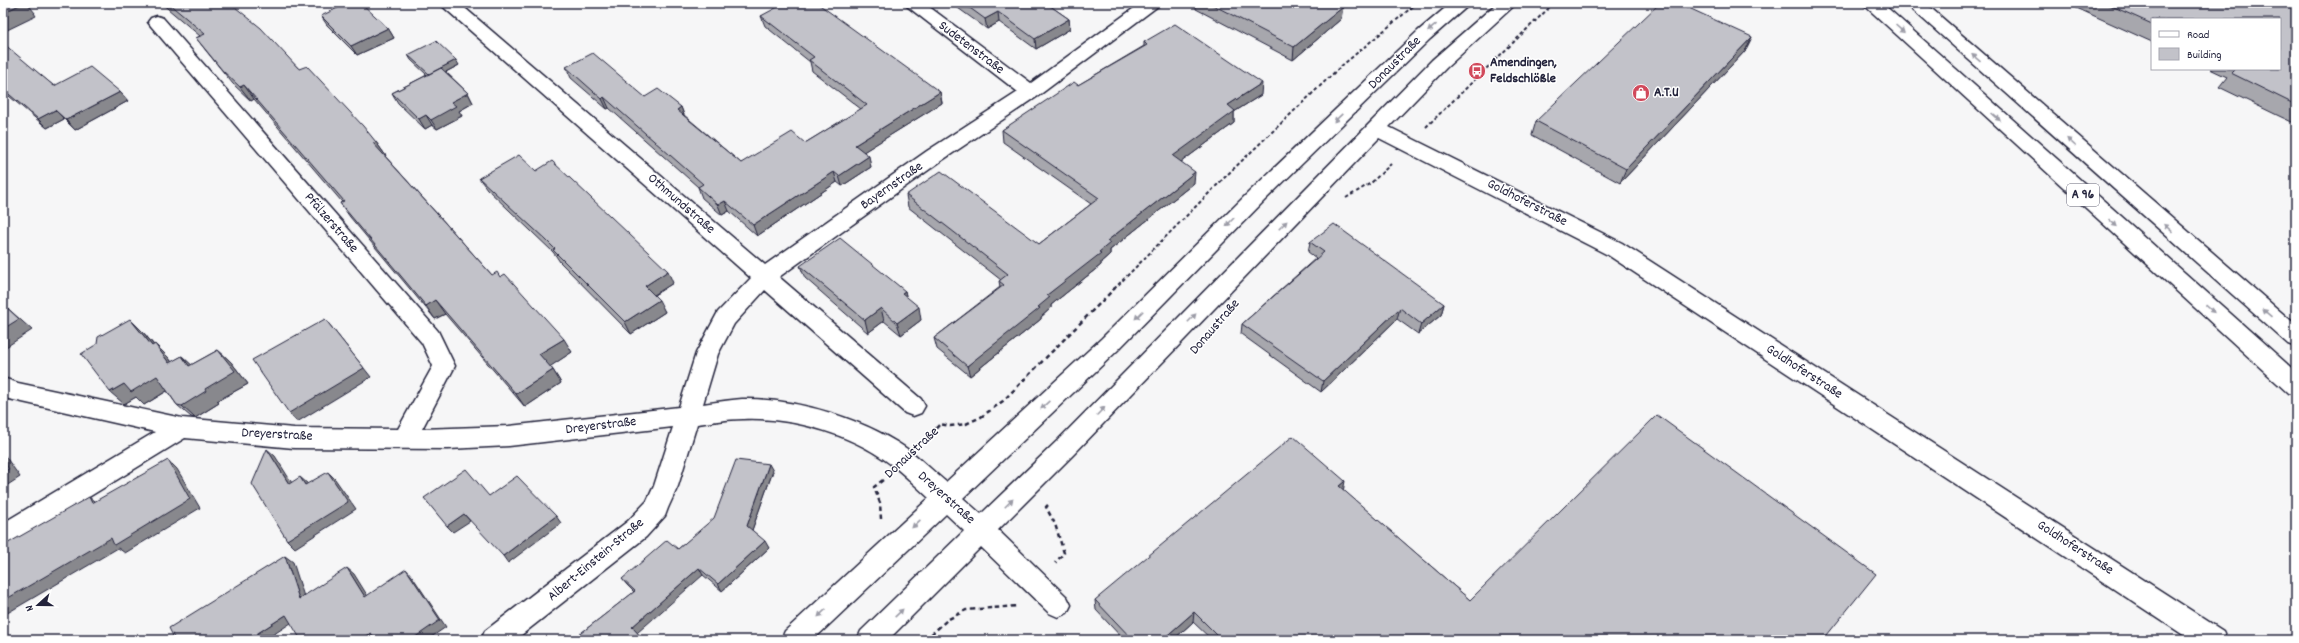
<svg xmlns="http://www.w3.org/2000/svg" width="2299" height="643" viewBox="0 0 2299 643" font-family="Dekko,sans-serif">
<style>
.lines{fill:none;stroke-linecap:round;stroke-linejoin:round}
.minor-casing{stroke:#22223b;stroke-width:3}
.highway-casing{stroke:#22223b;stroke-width:3}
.path-far1{stroke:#22223b;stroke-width:2;stroke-dasharray:3.5 2.5;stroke-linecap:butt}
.path{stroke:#22223b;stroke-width:2.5;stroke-dasharray:4.5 3.5;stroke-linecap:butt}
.minor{fill:#fff;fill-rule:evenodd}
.highway{fill:#fff;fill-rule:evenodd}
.wall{fill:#a7a7ad;stroke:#22223b}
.shaded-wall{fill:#88888d;stroke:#22223b}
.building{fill:#c2c2c9;stroke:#22223b}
.oneway{fill:#9c9ca7}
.labels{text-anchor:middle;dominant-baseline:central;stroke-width:3;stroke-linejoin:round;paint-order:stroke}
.shield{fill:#fff;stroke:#646476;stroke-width:1}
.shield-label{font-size:13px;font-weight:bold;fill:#22223b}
.street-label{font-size:14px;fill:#22223b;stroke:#fff}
.poi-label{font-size:14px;font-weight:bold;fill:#22223b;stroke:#fff;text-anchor:start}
</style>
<rect width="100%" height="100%" fill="#f6f6f7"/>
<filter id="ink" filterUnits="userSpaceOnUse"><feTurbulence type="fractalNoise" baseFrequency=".025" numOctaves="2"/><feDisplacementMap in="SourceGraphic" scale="8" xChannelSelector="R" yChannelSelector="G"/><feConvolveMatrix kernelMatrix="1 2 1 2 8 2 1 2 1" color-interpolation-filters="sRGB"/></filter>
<g filter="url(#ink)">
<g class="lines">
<defs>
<path id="minor" d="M439 3H459L765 265 927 151 1018 92 903 3H924L1031 83 1141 3H1162L1038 96 941 161 779 277 921 399 925 406 921 413 913 416 905 413 765 290 734 324 718 354 703 404C716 402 729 400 742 399 797 398 870 420 914 454 925 463 935 473 946 482L1102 338 1251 190 1418 31 1451 3H1471L1430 39 1265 200 1118 350 963 498 981 514 1058 440 1432 60 1497 3H1517L1446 68 1389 127 1622 243 2223 631 2227 640H2191L1608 255 1379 138 1074 454 998 530 1067 597 1071 605 1067 613 1058 617 1049 613 981 547 888 640H857L861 631 964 531 946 514 813 640H781L785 631 929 498C918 488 908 478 897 469 856 435 795 417 743 419 727 419 712 422 697 424L678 486 668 508 665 516 646 537 515 640H481L485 631 628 521 647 501 654 486 673 427 509 446 448 449 294 448 185 438 12 544 3 547V523L155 432 9 399 3 397V378L18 383 182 418 294 428 398 429 433 366 422 343 151 26 148 22 151 18 157 16 163 18 438 331 455 366 422 429 509 426 679 407 696 353 718 312 751 278Z"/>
<path id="highway" d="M1862 3H1882L2296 372V395L2288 393Z
M1905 3H1925L2296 325V347L2288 344Z"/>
</defs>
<!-- minor casing -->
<use href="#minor" class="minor-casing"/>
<!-- highway casing -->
<use href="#highway" class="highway-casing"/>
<!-- path-far1 -->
<path class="path-far1" d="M1426 127 1554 3
M1346 198 1371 183 1391 164
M1114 289 1227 175 1339 68 1417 3"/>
<!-- path -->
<path class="path" d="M925 440 940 424 950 426 966 424 981 417 1003 401 1115 288
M1048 505 1046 507 1055 524 1064 553 1055 563
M881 519 880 503 874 487 883 480
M925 640 947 620 966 610 1017 606"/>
<!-- minor -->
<use href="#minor" class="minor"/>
<!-- highway -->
<use href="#highway" class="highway"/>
</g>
<!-- wall -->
<path class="wall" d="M161 3H230L376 142 386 156H385L492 275 572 352 550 366 553 370 561 383 525 407 445 314 435 319 350 217 340 203 342 202 254 99 251 101 233 84 207 52 196 38 200 36Z
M951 3H1046L1069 19 1070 29 1036 49 999 22 987 29Z
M1196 3H1337L1341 19 1293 60 1196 9Z
M2072 3H2296V124L2277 115 2219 87 2227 77 2210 69H2280L2152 19V42L2070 5Z
M796 6 940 92 942 103 863 152 871 167 842 186 837 182 757 236 729 211 722 215 702 198 698 187 609 108 607 109 571 78 566 67 645 97 681 107 684 115 741 163 805 143 861 109 812 71 810 62 765 26 761 16Z
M321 16 388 28 394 38 357 55 327 25Z
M1752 37 1745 51 1620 183 1532 135 1536 121Z
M1144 42 1261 95 1234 112V123L1181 162 1194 183 1110 250V254L1101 262V265L1051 305V308L1041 317V319L970 376 937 349 934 338 1000 287 999 281 1001 280 908 207 906 195 1039 244 1091 204 1003 142 1002 130 1144 46Z
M3 45 54 86 120 92 128 101 75 130 64 119 47 128 3 91Z
M408 55 459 65 446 72 468 93 473 103 459 111 462 116 437 129 432 125 425 129 398 103 392 93 427 75 411 60Z
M479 178 673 283 654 295 665 312 631 334 560 262 556 256 553 252 487 189Z
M1310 242 1444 304 1441 315 1418 334 1397 319 1321 392 1241 334 1242 324 1316 258 1308 252Z
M800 266 905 291 906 297 921 320 901 335 884 321 868 333 805 278Z
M143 332 154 345 155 344 168 357 172 362 182 356 191 365 218 350 231 362 248 384 217 401 219 403 195 418 191 417 177 405 167 391 144 405 136 397 124 404Z
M773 471 752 530 769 548 722 591 703 575 572 640 634 592 627 585 622 579 678 549Z
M1343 490 1470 600 1823 640H1212L1193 622 1173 640H1124L1096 610 1095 600Z"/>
<!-- shaded-wall -->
<path class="shaded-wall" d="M23 3H27L35 13H34L36 16 3 32V13Z
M1343 7 1341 19 1293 60 1294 47Z
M998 12 999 22 987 29 985 19Z
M1069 19 1070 29 1036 49 1035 39Z
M388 28 394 38 357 55 351 46Z
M1752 37 1745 51 1620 183 1626 169Z
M456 60 459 65 432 79 429 74Z
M1262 83 1261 95 1234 112V123L1173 168V156L1228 105Z
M244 85 254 99 251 101 240 87Z
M120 92 128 101 75 130 66 120Z
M940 92 942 103 857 156 855 145Z
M468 93 473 103 459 111 462 116 437 129 431 120 451 102Z
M604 97 609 108 607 109 602 99Z
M681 107 685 118 677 110Z
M55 110 64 119 47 128 38 119Z
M426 115 432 125 425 129 419 119Z
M376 142 386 156 383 157 373 143Z
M869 156 871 167 842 186 839 176Z
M834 172 837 182 757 236 753 225Z
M1195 172 1194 183 1110 250V254L1101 262V265L1051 305V308L1041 317V319L970 376 967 366 1038 307 1047 295 1099 252 1107 241Z
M725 201 729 211 722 215 718 205Z
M668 271 673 283 651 297 645 286Z
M905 291 908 304 902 293Z
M435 300 445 314 435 319 426 306Z
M659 300 665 312 631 334 625 322Z
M3 304 32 330 3 349Z
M1444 304 1441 315 1418 334 1421 324Z
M919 307 921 320 901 335 897 323Z
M881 308 884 321 868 333 865 320Z
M1400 308 1397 319 1321 392 1323 381Z
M130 319 143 332 165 359 152 346Z
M325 319 371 377 297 422 289 413Z
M564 339 572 352 548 368 539 354Z
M155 344 168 357 182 376 169 363Z
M218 350 231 362 248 384 217 401 219 403 195 418 182 406 205 389Z
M182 356 195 368 189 366Z
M553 370 561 383 525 407 516 394Z
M157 376 170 389 144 405 136 397 124 404 110 392 124 384Z
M267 449 275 456 297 491 289 484Z
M3 453 20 477 3 488Z
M168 460 177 469 200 508 125 553 118 548 4 615 3 614V601Z
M769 464 773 471 751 533 747 526Z
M328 472 335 479 356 509 295 548 287 540Z
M300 477 308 484 305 485Z
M1345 481 1343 492 1339 486Z
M89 497 99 505 92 503Z
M464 514 470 521 453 532 447 526Z
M556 516 561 523 508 563 503 556Z
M765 541 769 548 722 591 718 584Z
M285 556 293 562 307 606 299 599Z
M347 568 354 574 372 603 365 597Z
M699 568 703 575 637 633 632 627Z
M406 569 412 576 446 627 427 640H411Z
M1194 612 1193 622 1173 640H1162Z
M286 615 294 621 265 640H247Z
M371 633 377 640H361Z"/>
<!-- building -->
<path class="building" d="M3 3H23L3 13Z
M168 3H230L261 28 299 69 307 66 363 126 376 142 373 143 492 275 497 272 500 277 505 274 564 339 539 354 553 370 516 394 435 300 426 306 340 203 344 201 244 85 240 87 222 70 196 38 205 34Z
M348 3H361L388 28 351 46 321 16Z
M785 3H791L796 6 802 3H817L940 92 855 145 869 156 839 176 834 172 753 225 725 201 718 205 698 187 703 184 604 97 602 99 566 67 593 53 645 97 658 89 681 107 677 110 741 163 792 132 805 143 867 105 809 60 814 57 761 16Z
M963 3H1046L1069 19 1035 39 998 12 985 19Z
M1209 3H1337L1343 7 1294 47Z
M1660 3H1678L1752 37 1626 169 1536 121Z
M2105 3H2296V105L2231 73 2235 69H2280V19H2152V24Z
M1175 24 1262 83 1228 105 1235 111 1173 156 1195 172 1107 241 1110 243 1099 252 1101 253 1047 295 1050 297 1038 307 1040 308 967 366 934 338 1004 285 999 281 1008 274 906 195 941 171 1039 244 1099 198 1002 130 1074 82 1078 85 1147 45 1144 42Z
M436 41 456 60 429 74 408 55Z
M4 44 54 86 90 67 120 92 66 120 55 110 38 119 3 89V45Z
M441 68 468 93 451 102 456 106 431 120 426 115 419 119 392 93Z
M519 155 536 171 552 161 668 271 645 286 659 300 625 322 553 250 555 249 546 240 479 178Z
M1334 224 1444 304 1421 324 1400 308 1323 381 1242 324 1324 252 1310 242Z
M840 238 905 291 902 293 919 307 897 323 881 308 865 320 800 266Z
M3 304 19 319 3 329Z
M130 319 152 346 155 344 169 363 182 356 189 366 218 350 235 371 205 389 206 391 182 406 177 405 157 376 131 392 124 384 110 392 81 354 97 344 98 337Z
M325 319 364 368 289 413 252 360Z
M1657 415 1876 574 1823 640H1222L1194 612 1162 640H1133L1095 600 1293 436 1345 481 1339 486 1470 600Z
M267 449 289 484 300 477 305 485 328 472 348 502 287 540 252 484Z
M168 460 190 499 114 545 111 538 3 601V546L89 497 92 503Z
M736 460 769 464 747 526 765 541 718 584 699 568 632 627 644 640H572L635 591 622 579 667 540 678 549 714 518Z
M3 461 9 469 3 472Z
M466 469 489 496 517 476 556 516 503 556 464 514 447 526 424 498Z
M285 556 299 599 347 568 365 597 406 569 440 620 411 640H376L371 633 361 640H348L347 639 345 640H301L286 615 247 640H175L169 628Z"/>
<!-- one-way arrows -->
<defs><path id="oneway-solid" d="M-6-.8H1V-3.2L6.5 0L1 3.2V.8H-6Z"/></defs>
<g class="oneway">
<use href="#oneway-solid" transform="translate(1432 28) rotate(140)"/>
<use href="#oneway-solid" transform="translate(1900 29) rotate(42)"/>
<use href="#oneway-solid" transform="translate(1976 58) rotate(-139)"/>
<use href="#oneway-solid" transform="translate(1996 117) rotate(42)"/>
<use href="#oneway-solid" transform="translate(1338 118) rotate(136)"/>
<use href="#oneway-solid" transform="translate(2071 142) rotate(-138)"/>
<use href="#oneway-solid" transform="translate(1230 222) rotate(134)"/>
<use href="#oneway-solid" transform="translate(2113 223) rotate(42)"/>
<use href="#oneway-solid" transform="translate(1283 225) rotate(-45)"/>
<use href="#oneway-solid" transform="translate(2168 228) rotate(-139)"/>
<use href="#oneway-solid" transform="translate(2210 309) rotate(42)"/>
<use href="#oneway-solid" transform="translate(2267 313) rotate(-139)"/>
<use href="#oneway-solid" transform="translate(1139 315) rotate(135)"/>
<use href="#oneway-solid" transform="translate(1192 318) rotate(-46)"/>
<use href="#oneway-solid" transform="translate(1045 405) rotate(137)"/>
<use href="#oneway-solid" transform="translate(1101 411) rotate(-46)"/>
<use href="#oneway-solid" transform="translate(1009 503) rotate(-45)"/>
<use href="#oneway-solid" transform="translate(916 524) rotate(137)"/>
<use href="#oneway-solid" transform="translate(822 613) rotate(136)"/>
<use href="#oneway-solid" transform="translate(899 613) rotate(-44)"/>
</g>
</g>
<!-- icons -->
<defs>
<symbol id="bus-disc" viewBox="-11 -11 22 22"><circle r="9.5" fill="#d1495b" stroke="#fff"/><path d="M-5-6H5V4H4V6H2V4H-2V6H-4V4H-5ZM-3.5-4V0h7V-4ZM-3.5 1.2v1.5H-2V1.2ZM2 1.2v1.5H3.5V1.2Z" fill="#fff"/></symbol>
<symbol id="shop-disc" viewBox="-11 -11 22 22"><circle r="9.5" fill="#d1495b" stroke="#fff"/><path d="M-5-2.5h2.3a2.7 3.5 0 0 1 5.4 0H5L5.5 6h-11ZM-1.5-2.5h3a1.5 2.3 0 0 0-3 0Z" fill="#fff"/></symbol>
</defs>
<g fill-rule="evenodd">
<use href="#bus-disc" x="1467" y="61" width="20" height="20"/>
<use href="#shop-disc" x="1631" y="83" width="20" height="20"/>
</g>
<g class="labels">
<!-- shield labels -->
<rect class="shield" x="2067" y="184" width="32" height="22" rx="3"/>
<g class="shield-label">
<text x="2083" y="195">A 96</text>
</g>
<!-- street labels -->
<g class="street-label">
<text transform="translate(971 48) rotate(37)">Sudetenstraße</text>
<text transform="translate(1395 63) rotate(-45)">Donaustraße</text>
<text transform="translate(892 186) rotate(-35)">Bayernstraße</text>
<text transform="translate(1527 203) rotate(27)">Goldhoferstraße</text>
<text transform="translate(681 204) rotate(41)">Othmundstraße</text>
<text transform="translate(331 223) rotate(49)">Pfälzerstraße</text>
<text transform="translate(1215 327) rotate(-49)">Donaustraße</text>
<text transform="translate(1804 372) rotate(33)">Goldhoferstraße</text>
<text transform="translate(601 426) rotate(-7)">Dreyerstraße</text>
<text transform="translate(277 435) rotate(3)">Dreyerstraße</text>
<text transform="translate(912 453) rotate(-43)">Donaustraße</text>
<text transform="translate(946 498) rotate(42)">Dreyerstraße</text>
<text transform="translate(2075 548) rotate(33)">Goldhoferstraße</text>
<text transform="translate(596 560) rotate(-40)">Albert-Einstein-Straße</text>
</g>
<!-- poi labels -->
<g class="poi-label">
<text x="1490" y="63">Amendingen,<tspan x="1490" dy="16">Feldschlößle</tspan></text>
<text x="1654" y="93">A.T.U</text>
</g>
</g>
<!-- margin -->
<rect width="2299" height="643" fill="none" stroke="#fff" stroke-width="16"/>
<rect x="8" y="8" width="2283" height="627" fill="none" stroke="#22223b" stroke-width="1.5" filter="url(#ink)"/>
<!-- legend -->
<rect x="2151" y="18" width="130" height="52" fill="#ffffff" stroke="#a7a7b1"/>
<rect x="2159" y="31" width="20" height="6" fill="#ffffff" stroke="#a7a7b1"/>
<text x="2187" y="38" font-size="12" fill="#22223b">Road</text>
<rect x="2159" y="48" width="20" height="12" fill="#c2c2c9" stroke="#a7a7b1"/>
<text x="2187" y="58" font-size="12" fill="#22223b">Building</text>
<!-- north arrow -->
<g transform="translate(38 605) rotate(249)" stroke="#ffffff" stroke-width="3" paint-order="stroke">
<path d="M0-3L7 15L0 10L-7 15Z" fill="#22223b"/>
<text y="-6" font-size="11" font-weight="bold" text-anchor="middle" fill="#22223b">N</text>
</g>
</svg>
